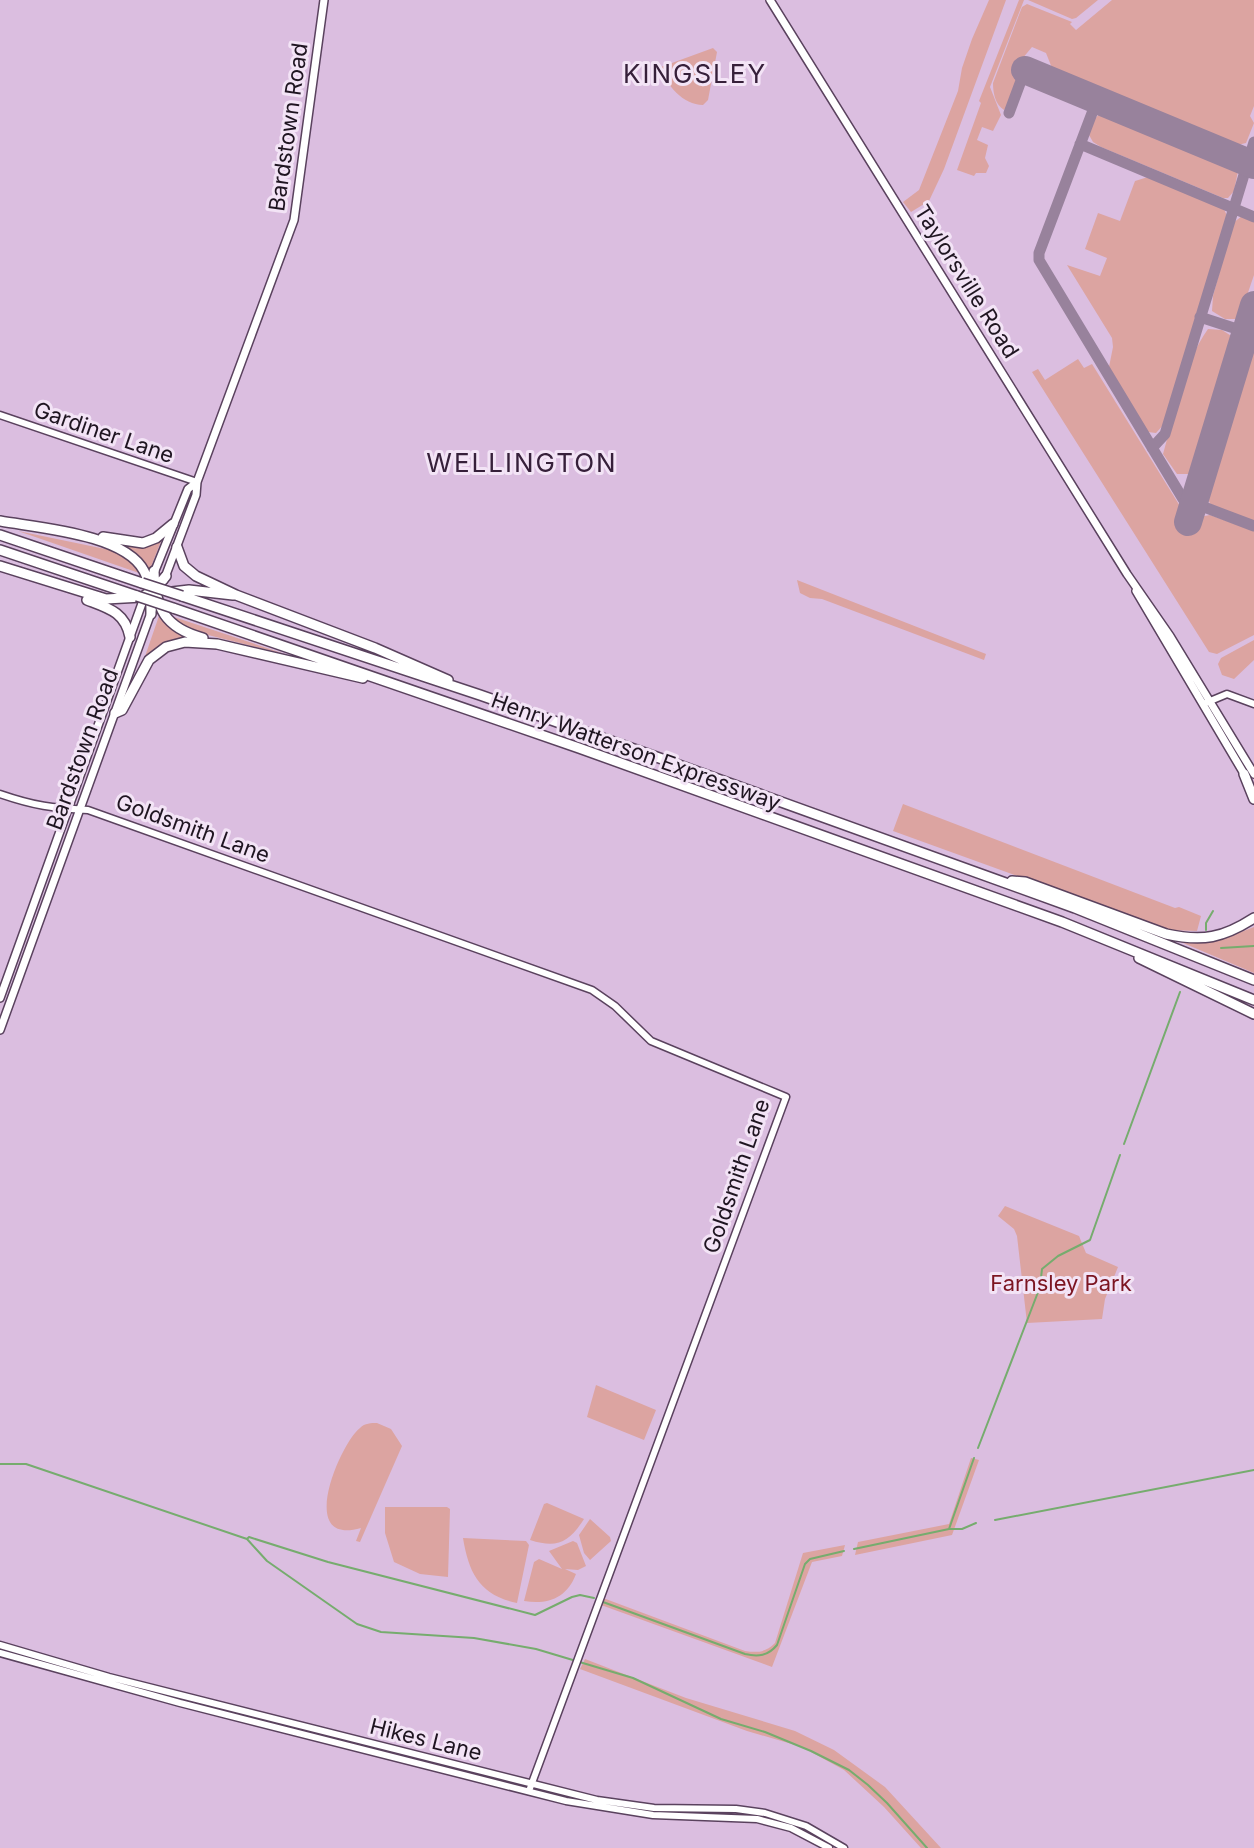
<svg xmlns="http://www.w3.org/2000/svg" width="1254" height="1848" viewBox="0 0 1254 1848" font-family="Inter,sans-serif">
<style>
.green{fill:#dca4a1}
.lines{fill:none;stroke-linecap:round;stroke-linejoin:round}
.stream{stroke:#76ac6e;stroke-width:2}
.taxiway{stroke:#98829c;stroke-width:11}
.runway{stroke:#98829c;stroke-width:28}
.tertiary-casing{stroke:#5a425e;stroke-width:9}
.secondary-casing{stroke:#5a425e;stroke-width:9}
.primary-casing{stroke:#5a425e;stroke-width:10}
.motorway-casing{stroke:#5a425e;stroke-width:12}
.tertiary{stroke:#fff;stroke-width:6}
.secondary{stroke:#fff;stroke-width:6}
.primary{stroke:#fff;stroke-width:7}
.motorway{stroke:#fff;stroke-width:9}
.motorway-bridge-casing{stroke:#5a425e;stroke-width:12;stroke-linecap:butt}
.motorway-bridge{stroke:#fff;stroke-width:9}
.labels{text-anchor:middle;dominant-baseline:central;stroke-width:6;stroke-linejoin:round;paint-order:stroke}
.street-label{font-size:22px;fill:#1f1521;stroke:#f3e4f6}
.park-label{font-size:22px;fill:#7c1521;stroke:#f3e4f6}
.quarter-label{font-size:26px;letter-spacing:2px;fill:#36203a;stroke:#f3e4f6}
</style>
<rect width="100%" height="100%" fill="#dbbee0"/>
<!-- green -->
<path class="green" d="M989 0H1006L944 169 929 201 911 212 903 202 919 190 958 91 962 68 972 39Z
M1019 0H1024L990 87 1001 115 993 131 982 127 977 140 988 145 985 158 989 166 986 173H976L974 176 957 170 981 103 979 101Z
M1028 0H1098L1076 18 1072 19Z
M1112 0H1254V106L1250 116 1254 123 1246 143 1233 146 1054 73 1046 53 1032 47 1017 65V81L1006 108 1004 110C995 104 993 93 993 83L1022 7 1027 4 1072 22 1070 24 1076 30Z
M713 48 717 52 708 100 703 105C683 105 666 85 661 67Z
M1101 112H1110L1228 160 1238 171 1234 191 1228 198H1223L1101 147 1093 142 1089 135 1093 121Z
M1148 177 1224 209 1227 216 1165 423 1156 433 1148 432 1109 367 1113 347 1112 338 1067 265 1100 276 1107 258 1085 249 1098 213 1120 221 1135 181Z
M1242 216 1254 221V275L1239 319H1225L1212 311 1213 296 1233 223Z
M1254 327V521L1211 505 1206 496Z
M1208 329 1222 330 1233 337V345L1196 468 1191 474H1177L1163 454C1175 414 1183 364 1208 329Z
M1078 359 1084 368 1092 364 1097 372 1183 511 1182 521 1195 524 1199 517 1210 515 1254 531V635L1217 654 1209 652 1032 372 1038 369 1045 380Z
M18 531 115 551 128 558 139 573Z
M163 536 149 572 137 555 120 544 135 545Z
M797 580 986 654 984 660 822 599 810 598 800 593Z
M160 613 200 641H178L141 668Z
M171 616 288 655 196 632 185 628Z
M1254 640V660L1234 679 1222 675 1218 664 1221 658Z
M903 804 1175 908 1179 907 1201 916 1197 931 1166 930 893 831Z
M1254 927V973L1176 940H1220Z
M1005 1206 1079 1236 1086 1253 1118 1267 1105 1299 1102 1319 1027 1323 1017 1236 1014 1229 998 1216Z
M596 1385 656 1410 644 1440 587 1417Z
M377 1423 391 1429 402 1446 360 1542 356 1541 361 1528C295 1547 341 1442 360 1428 365 1423 371 1423 377 1423Z
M971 1458 979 1460 952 1535 855 1555 858 1542 949 1524Z
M547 1503 584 1519C569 1542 558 1549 530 1540L544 1504Z
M385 1507H447L450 1509 448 1577 420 1574 394 1562 385 1533Z
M590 1519 610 1537 611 1541 590 1560 584 1553 579 1535Z
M463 1538 526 1541 529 1545 517 1603C480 1595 469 1574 463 1538Z
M573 1541 577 1543 586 1566 578 1570 565 1569 576 1574C567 1598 548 1605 524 1601L534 1562 539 1559 562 1569 549 1551Z
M845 1545 842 1556 812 1562 772 1667 601 1605 603 1598 745 1651C758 1653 766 1652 775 1643L803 1553Z
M585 1659 686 1698 795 1731 834 1750 885 1787 941 1848H921L884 1807 844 1770 802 1747 747 1731 580 1669Z"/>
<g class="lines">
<!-- stream -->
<path class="stream" d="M1206 930V923L1213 911
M1221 948 1254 946
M1124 1144 1180 992
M978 1448 1040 1287 1042 1269 1058 1256 1090 1240 1120 1155
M0 1464H26L247 1539 267 1561 357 1624 381 1632 474 1638 536 1649 633 1678 721 1719 765 1732 811 1751 849 1770 868 1785 887 1803 927 1848
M995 1520 1254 1470
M950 1529H962L976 1523
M247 1539 249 1537 328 1562 535 1615 572 1597 580 1595 594 1598
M854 1549 949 1529 974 1458
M603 1602 745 1654C758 1657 768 1656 777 1645L805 1564 810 1559 844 1551"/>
<!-- taxiway -->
<path class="taxiway" d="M1097 100 1039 253V260L1183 499 1254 526
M1009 113 1025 70
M1080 144 1254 217
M1200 317 1246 332
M1152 448 1165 434 1254 142"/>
<!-- runway -->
<path class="runway" d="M1025 70 1254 165
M1188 522 1254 305"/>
<defs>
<path id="tertiary" d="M0 794C35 806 52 808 88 810L592 990 615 1006 651 1041 786 1097 529 1791"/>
<path id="secondary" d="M0 415 197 482
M1203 704 1227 694 1254 704
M0 1645 109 1677 597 1800 654 1808 736 1809 765 1813 806 1826 844 1848
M0 1653 180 1703 566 1801 653 1815 757 1819 791 1828 829 1848"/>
<path id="primary" d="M770 0 1127 574 1170 636 1254 774
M154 573 188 489 197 482
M164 580 196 495 197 482 294 220 324 0
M1136 591 1246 777
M0 998 145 595
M0 1030 152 610"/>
<path id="motorway" d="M0 521C39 528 125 534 144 571 151 584 151 600 151 614
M0 535 142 583
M103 537 143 543 156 538 173 524
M177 547 184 566 196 576 236 595 375 648 448 680
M0 550 137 596
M0 566 106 599 142 597 155 589 166 576
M154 571C155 608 165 628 203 638
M172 592 189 590 233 595
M182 596 480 695 665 760 1075 908 1254 980
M87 600C108 608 125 612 130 637
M173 608 579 748 1062 922 1254 1000
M115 713 122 710 149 660 166 647 185 642 217 644 363 678
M1244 774 1254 799
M1012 881 1025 882 1166 934C1203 942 1223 938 1254 918
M1139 958 1254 1014"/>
</defs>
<!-- tertiary casing -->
<use href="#tertiary" class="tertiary-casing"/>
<!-- secondary casing -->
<use href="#secondary" class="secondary-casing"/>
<!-- primary casing -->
<use href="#primary" class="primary-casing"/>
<!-- motorway casing -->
<use href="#motorway" class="motorway-casing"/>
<!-- tertiary -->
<use href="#tertiary" class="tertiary"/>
<!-- secondary -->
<use href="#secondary" class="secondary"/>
<!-- primary -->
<use href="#primary" class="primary"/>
<!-- motorway -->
<use href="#motorway" class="motorway"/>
<defs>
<path id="motorway-bridge" d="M142 583 182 596
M137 596 173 608"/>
</defs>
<!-- motorway-bridge casing -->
<use href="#motorway-bridge" class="motorway-bridge-casing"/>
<!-- motorway-bridge -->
<use href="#motorway-bridge" class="motorway-bridge"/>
</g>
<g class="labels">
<!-- street labels -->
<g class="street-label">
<text transform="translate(288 127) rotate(-82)">Bardstown Road</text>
<text transform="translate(967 281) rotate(58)">Taylorsville Road</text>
<text transform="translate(104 432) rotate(19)">Gardiner Lane</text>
<text transform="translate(82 749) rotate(-70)">Bardstown Road</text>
<text transform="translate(636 751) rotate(20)">Henry Watterson Expressway</text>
<text transform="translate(193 828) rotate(20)">Goldsmith Lane</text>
<text transform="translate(736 1176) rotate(-71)">Goldsmith Lane</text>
<text transform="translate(426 1739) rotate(14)">Hikes Lane</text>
</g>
<!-- park labels -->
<g class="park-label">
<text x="1061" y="1283">Farnsley Park</text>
</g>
<!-- quarter labels -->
<g class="quarter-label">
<text x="695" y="73">KINGSLEY</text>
<text x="522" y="462">WELLINGTON</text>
</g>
</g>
</svg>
